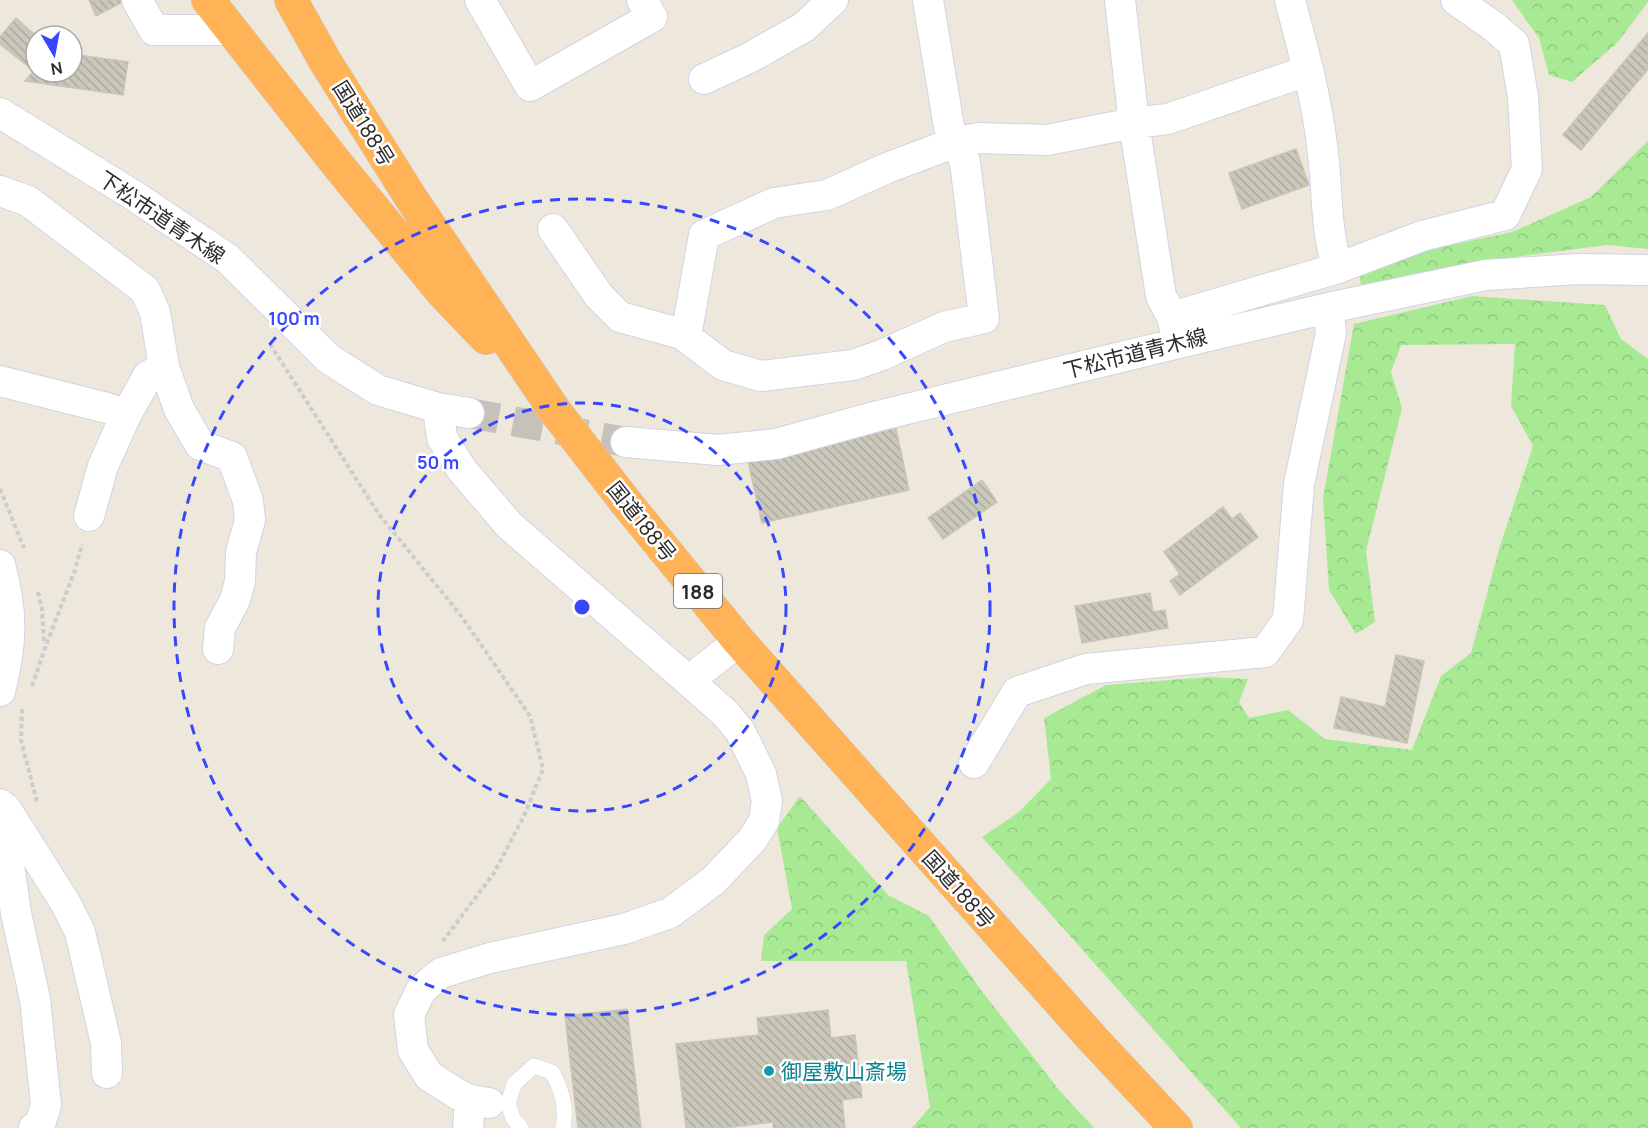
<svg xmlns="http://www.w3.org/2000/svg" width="1648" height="1128" viewBox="0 0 1648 1128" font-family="Manrope,'Noto Sans JP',sans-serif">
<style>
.forest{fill:url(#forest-crowns)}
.building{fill:url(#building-back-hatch);stroke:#cac5b5;stroke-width:1.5}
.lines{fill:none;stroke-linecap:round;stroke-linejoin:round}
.street-tunnel{stroke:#c7c2b9;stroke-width:30;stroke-dasharray:30 15;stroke-linecap:butt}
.lane-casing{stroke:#d1d3e5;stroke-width:16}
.street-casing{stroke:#d1d3e5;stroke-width:32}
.highway-casing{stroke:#ccc;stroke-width:34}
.path{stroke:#ccc;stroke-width:4;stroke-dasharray:4.5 3;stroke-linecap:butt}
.lane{stroke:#fff;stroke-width:15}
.street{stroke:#fff;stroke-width:30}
.highway{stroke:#ffb256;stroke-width:33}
.ring{fill:none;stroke:#3847ff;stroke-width:3;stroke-dasharray:10 8}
.culture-dot{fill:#0f9aa8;stroke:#fff;stroke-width:2}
.labels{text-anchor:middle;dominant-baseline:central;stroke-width:5;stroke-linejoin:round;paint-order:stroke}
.shield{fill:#fff;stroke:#6b6b6b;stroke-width:1.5}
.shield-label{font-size:20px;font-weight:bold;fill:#2b2b2b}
.street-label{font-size:21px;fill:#2b2b2b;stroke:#fff}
.culture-label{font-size:21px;fill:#0d838f;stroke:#fff;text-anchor:start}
.centre{fill:#3847ff;stroke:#fff;stroke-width:3}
.ring-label{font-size:18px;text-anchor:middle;font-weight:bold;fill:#3847ff;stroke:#fff;stroke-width:5;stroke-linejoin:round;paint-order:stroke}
</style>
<defs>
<pattern id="forest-crowns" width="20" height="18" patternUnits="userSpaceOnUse" patternTransform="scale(1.5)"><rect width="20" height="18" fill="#a7ea93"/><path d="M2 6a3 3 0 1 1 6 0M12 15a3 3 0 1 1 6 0" fill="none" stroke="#90c97f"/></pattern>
<pattern id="building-back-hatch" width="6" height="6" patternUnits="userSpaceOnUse" patternTransform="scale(1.5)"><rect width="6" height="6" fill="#c9c6ba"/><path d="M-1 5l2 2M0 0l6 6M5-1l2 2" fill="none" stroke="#adaaa0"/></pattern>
</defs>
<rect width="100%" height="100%" fill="#eee8dc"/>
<!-- forest -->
<path class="forest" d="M1512 0H1648V2L1617 43 1572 82 1549 75 1539 38Z
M1648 141V249L1607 245 1477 262 1361 286 1359 269 1418 252 1512 232 1591 197Z
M1472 296 1605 305 1621 339 1648 359V1128H1241L982 837 1019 812 1051 779 1044 718 1106 685 1209 677 1248 679 1239 702 1249 718 1288 710 1325 739 1412 750 1441 676 1471 653 1500 546 1533 446 1511 406 1515 344 1401 345 1391 372 1402 408 1366 551 1375 622 1356 634 1329 590 1323 498 1354 324Z
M800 796 888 895 929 916 981 990 1059 1090 1094 1128H912L930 1107 906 961H761L764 935 792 909 777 828Z"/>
<!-- building -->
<path class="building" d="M89 0H120L121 3 96 16Z
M16 18 36 36V72H72V54L128 62 123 95 25 81 34 71 0 44V37Z
M1648 33V69L1581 150 1563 135Z
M1296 149 1309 185 1242 209 1229 173Z
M895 424 909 490 762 523 747 457Z
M982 480 997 502 943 539 928 518Z
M1223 507 1232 519 1240 513 1258 537 1180 595 1170 581 1180 574 1164 552Z
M1150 593 1153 612 1165 610 1168 628 1082 643 1075 606Z
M1396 655 1424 661 1407 743 1334 728 1341 697 1385 707Z
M627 1009 641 1128H578L565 1016Z
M828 1010 831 1038 855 1035 862 1097 842 1100 845 1128H773V1122L725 1128H686L676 1044 759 1035 757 1018Z"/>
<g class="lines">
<!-- street-tunnel -->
<path class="street-tunnel" d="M469 413 626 442"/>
<defs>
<path id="lane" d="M489 1103 508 1104 514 1084 534 1066 552 1072C562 1091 567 1107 563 1128
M508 1104 513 1118 521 1128"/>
<path id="street" d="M137 0 154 30H230
M480 0 530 86 652 17 642 0
M1120 0 1134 123 1161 296 1172 317 1177 337
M1290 0C1303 50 1318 102 1323 154 1328 192 1325 231 1338 268
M704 79 749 58 804 27 833 0
M0 113 133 195 228 259 329 359 378 390 438 408 469 413
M0 191 28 201 145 290 155 312 164 367 179 409 200 445 232 457 248 501 250 520 241 552 240 581 235 600 220 628 218 649
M553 229 599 296 620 317 682 334 723 365 761 376 853 365 882 355 944 327 984 318 965 162 949 127 928 0
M1172 317 1338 268 1422 236 1505 215 1527 169 1523 97 1514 44 1493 26 1456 0
M682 334 688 325 704 235 774 203 827 195 887 168 956 142 979 138 1047 140 1134 123 1168 119 1295 75 1309 72
M0 381 107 408 126 415
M438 408 442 438 462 470 509 525 691 683 725 713 740 731 761 774 767 801 764 821 752 840 713 881 670 913 624 929 490 958 441 973 421 990 409 1015 413 1050 429 1076 459 1095 470 1100 489 1103
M626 442 718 450 776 444 878 416 1179 343 1328 308 1486 275 1578 269 1648 270
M89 516 103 466 126 415 148 376 164 367
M0 565C13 611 12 645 0 691
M691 683 701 671 739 641
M974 763 1017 692 1086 669 1265 652 1288 620 1299 484 1331 333 1328 308
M0 804 16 913 35 999 46 1105 40 1124 34 1128
M6 809 66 904 80 932 106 1043 107 1073
M468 1128 470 1100"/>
<path id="highway" d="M208 0 337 164 442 292 486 338
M291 0 325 61 411 198 555 411 628 505 739 641 1091 1037 1176 1128"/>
</defs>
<!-- lane casing -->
<use href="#lane" class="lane-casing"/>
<!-- street casing -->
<use href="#street" class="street-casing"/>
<!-- highway casing -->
<use href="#highway" class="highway-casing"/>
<!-- path -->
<path class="path" d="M270 344 378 513 462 617 530 716 543 769 524 816 494 873 443 941
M0 489 24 548
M38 592 42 609 44 644
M32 686 45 648 75 570 82 544
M22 709 21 740 37 802"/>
<!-- lane -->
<use href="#lane" class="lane"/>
<!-- street -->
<use href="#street" class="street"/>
<!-- highway -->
<use href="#highway" class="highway"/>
</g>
<!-- distance rings -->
<g class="ring">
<circle cx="582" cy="607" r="204"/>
<circle cx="582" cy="607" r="408"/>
</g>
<!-- markers -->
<circle class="culture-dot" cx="769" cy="1071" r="6"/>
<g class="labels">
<!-- shield labels -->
<rect class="shield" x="674" y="574" width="48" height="34" rx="4.5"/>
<g class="shield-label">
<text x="698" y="591">188</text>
</g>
<!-- street labels -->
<g class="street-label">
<text transform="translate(364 123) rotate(58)">国道188号</text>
<text transform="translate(162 217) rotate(34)">下松市道青木線</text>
<text transform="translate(1135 353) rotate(-14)">下松市道青木線</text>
<text transform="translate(642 521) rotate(51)">国道188号</text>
<text transform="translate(959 889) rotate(48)">国道188号</text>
</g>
<!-- culture labels -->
<g class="culture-label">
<text x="781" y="1071">御屋敷山斎場</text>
</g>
</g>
<circle cx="582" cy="607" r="9" class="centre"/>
<g class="ring-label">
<text x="294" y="325">100 m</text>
<text x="438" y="469">50 m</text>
</g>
<!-- north arrow -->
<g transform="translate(54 54) rotate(170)"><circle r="28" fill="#ffffff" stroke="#aaaaaa" stroke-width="1.5"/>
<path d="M0-4.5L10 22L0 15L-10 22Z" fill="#3847ff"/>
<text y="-9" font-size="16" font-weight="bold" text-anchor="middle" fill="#2b2b2b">N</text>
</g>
</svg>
